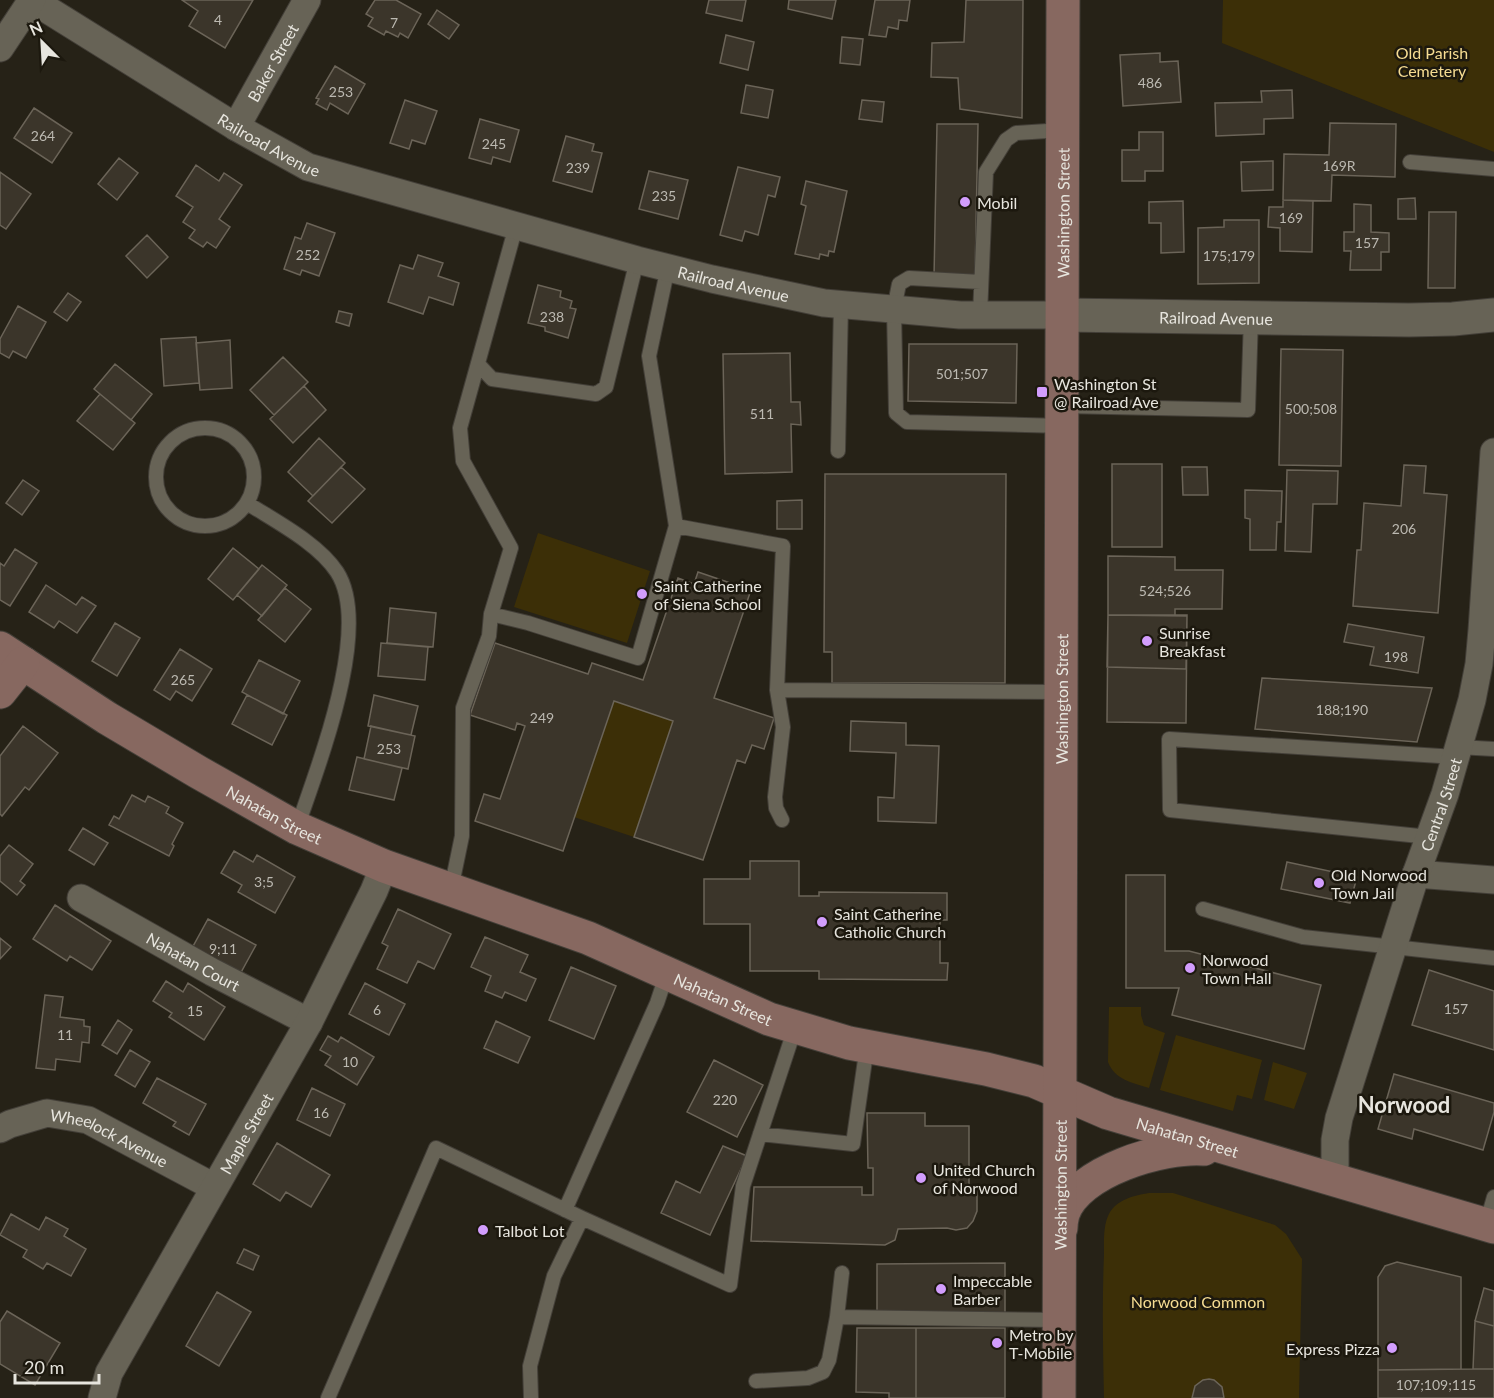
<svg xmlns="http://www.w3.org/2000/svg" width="1494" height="1398" viewBox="0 0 1494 1398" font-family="Lato,sans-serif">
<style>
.green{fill:#3c2f07}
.building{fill:#3b352a;stroke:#6b6458;stroke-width:1.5}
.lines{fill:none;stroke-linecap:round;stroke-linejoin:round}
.service-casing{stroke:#433f38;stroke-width:16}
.minor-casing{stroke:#433f38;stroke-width:29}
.tertiary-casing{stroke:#433f38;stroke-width:35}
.secondary-casing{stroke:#433f38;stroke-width:35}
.service{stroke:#676356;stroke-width:14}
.minor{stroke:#676356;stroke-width:27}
.tertiary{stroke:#676356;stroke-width:33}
.secondary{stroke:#876860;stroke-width:33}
.poi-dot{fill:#d29dfd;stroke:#1c180e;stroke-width:2}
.labels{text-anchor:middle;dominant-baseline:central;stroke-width:5;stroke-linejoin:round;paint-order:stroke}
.number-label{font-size:14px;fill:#bcb9b1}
.park-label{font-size:16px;fill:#f6dc92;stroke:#1c180e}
.street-label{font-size:16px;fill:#e7e5de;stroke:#1c180e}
.poi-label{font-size:16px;fill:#e7e5de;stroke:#1c180e;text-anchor:start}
.district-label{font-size:22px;font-weight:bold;fill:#e7e5de;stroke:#1c180e}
</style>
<rect width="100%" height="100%" fill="#262217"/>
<!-- green -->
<path class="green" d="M1223 0H1494V152L1222 43Z
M538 533 650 571 627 643 514 607Z
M614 701 673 721 634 837 574 817Z
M1109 1007H1141V1015L1144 1025 1165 1033 1149 1088C1131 1082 1115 1080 1108 1062Z
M1176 1035 1262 1060 1252 1099 1237 1095 1233 1111 1160 1090Z
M1273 1062 1307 1073 1294 1109 1264 1100Z
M1149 1193H1173L1275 1225 1286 1234 1302 1259 1299 1398H1104C1103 1350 1102 1302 1104 1255 1104 1242 1103 1225 1109 1214 1116 1200 1135 1195 1149 1193Z"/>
<!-- building -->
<path class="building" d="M182 0H253L225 48 189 26 198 11Z
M375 0H396L421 14 408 38 400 33 398 37 386 31 384 35 368 26 373 18 366 14Z
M709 0H746L742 21 706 13Z
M789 0H836L832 19 788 9Z
M875 0H910L907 21 899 20 898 29 888 27 886 37 869 35Z
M966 0H1023L1022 118 960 109 958 78 931 77 932 43 964 42Z
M437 10 459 25 449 39 428 24Z
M726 35 754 42 748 70 720 63Z
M842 37 863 39 860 65 840 63Z
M1160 53V62L1178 61 1181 102 1123 106 1120 55Z
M335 66 365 84 348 114 330 103 327 110 316 104 319 99 316 98Z
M746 85 773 90 768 118 741 113Z
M1292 90 1293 118 1264 119V134L1216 136 1215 103 1262 102 1261 91Z
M405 100 437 111 425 144 412 140 409 149 390 143Z
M862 100 884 102 882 122 859 119Z
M34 108 72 133 52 163 14 138Z
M480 119 519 130 510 162 493 157 491 164 469 158Z
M1330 123 1396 124 1395 177 1332 175 1331 201 1283 200 1284 154 1329 155Z
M937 124H978L975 278 934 277Z
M1139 132H1163V171H1145V181H1122V150H1139Z
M566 136 594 144 592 151 602 153 592 192 553 181Z
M119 158 138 173 117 200 98 184Z
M1273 161V190L1242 191 1241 162Z
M196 165 219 181 224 173 242 185 219 219 230 227 216 248 207 242 203 247 189 238 195 230 183 222 193 207 176 196Z
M738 167 780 177 775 197 768 195 758 235 745 231 742 241 720 235Z
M649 171 688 180 678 219 639 209Z
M0 172 31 194 6 229 0 225Z
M806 181 847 191 834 252 829 251 828 256 820 254 819 259 795 254 806 206 801 204Z
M1415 198 1416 219H1398V199Z
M1283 200 1313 201 1312 252 1280 251V228L1268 227 1269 207H1283Z
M1183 201 1184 252 1161 253V223H1149V202Z
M1354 204 1371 205V232L1389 233V252H1381V270H1350L1351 251H1344V232H1354Z
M1429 212H1456L1455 288H1428Z
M1224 220H1259V283L1198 284V228L1224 227Z
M307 223 335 233 319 276 302 270 300 275 284 269 295 237 301 239Z
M147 235 168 257 147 278 126 256Z
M418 255 443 263 438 276 459 283 453 305 429 297 423 314 388 302 400 265 413 269Z
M538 285 561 291 560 297 572 301 570 308 576 309 568 338 545 331V327L528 323Z
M68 293 81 302 67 321 54 312Z
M18 306 46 322 26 358 13 351 9 358 0 353V339Z
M339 311 352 314 349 326 336 322Z
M196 337 199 383 164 386 161 339Z
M230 340 232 388 200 390 196 343Z
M909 344H1017L1016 403 908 401Z
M1281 349 1343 350 1341 466 1279 465Z
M790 353 791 402H800L801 425 791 424 792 472 725 474 723 354Z
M283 357 308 382 274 415 250 390Z
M115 364 152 394 131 420 94 389Z
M304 386 326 410 293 443 270 419Z
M100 394 135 423 113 450 77 421Z
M319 438 345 463 313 496 288 472Z
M1112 464H1162V547H1112Z
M1404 465 1426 466 1424 493 1447 495 1438 613 1353 606 1357 550H1361L1364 503 1401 506Z
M341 467 365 489 332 523 308 501Z
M1182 467H1207L1208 495H1183Z
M1287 470 1338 471 1337 504H1313L1311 552 1285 551Z
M825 474H1006L1005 683H832V652H824Z
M23 480 39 491 22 515 6 503Z
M1245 490 1282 491 1281 522H1277L1276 550H1250V519L1245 518Z
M802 500V529H777V501Z
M233 548 259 569 233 600 208 579Z
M15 549 37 563 10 606 0 600V563L4 566Z
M1108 556 1175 557V570H1223L1222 609H1175V615H1108Z
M262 565 287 585 262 616 237 595Z
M698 572 751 590 714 698 774 718 764 749 752 745 745 763 737 760 703 860 634 837 673 721 614 701 563 851 475 821 484 794 500 799 525 726 517 723 515 730 470 715 495 643 588 674 592 663 643 680 678 578 694 584Z
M46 585 76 605 82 597 96 606 77 633 59 621 54 628 29 612Z
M285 588 311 609 285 642 258 620Z
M390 608 436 613 433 647 387 643Z
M1108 615H1187L1186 723 1107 722Z
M1108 615 1187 616 1186 669 1107 667Z
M115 623 140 638 117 676 92 661Z
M1348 624 1424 637 1418 673 1370 665 1374 647 1344 642Z
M381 643 428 647 425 680 378 676Z
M180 649 212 669 192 701 176 691 170 700 154 690Z
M259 660 300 681 283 714 242 692Z
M1262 678 1432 688 1417 742 1255 729Z
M247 695 287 715 272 745 232 724Z
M374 695 418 706 411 735 368 726Z
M851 721 906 723V745L939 746 936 823 878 821V797L894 798 896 753 850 751Z
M23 726 58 753 29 790 25 787 2 816 0 814V756Z
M371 726 415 736 408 769 364 759Z
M357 757 402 768 394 800 349 790Z
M132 795 145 802 148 796 169 807 166 813 183 823 172 844 174 846 169 856 109 825 114 816 119 819Z
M83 828 108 843 94 865 69 850Z
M9 845 33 864 20 881 25 885 17 895 0 881V856Z
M234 851 253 862 257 855 295 877 275 913 238 892 242 885 221 873Z
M750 861H799V896H819V892L947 893V920H940V963H948L947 980 819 979V971H750V924H704V879H750Z
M1287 862 1357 877 1350 903 1281 889Z
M1126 875H1165V951H1189L1321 985 1304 1049 1172 1015 1179 988H1126Z
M55 905 111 941 92 970 70 956 67 961 33 939Z
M398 909 451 934 434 969 418 961 407 983 377 969 388 946 382 943Z
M208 919 256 945 239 976 191 950Z
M485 937 528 955 520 972 536 979 526 1001 505 992 502 998 485 991 491 976 471 967Z
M0 938 11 947 0 959Z
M571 967 616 986 594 1039 549 1020Z
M1429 970 1494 991V1050L1412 1025Z
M166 981 183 992 188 983 225 1007 204 1040 169 1017 172 1013 153 1001Z
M365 983 405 1004 389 1035 349 1014Z
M45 995 63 997 60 1017 84 1020V1026L90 1027 89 1043 82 1042 80 1062 56 1059 55 1070 36 1068Z
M118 1020 132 1030 117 1054 102 1045Z
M496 1021 530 1037 518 1063 484 1048Z
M328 1036 338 1042 341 1037 374 1057 357 1085 325 1065 331 1056 320 1050Z
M130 1050 150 1062 135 1087 115 1075Z
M714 1060 763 1085 737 1137 687 1112Z
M1394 1074 1494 1103V1112L1483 1150 1414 1129 1412 1139 1378 1129Z
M157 1078 206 1104 189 1135 173 1126 176 1122 143 1103Z
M312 1088 345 1104 330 1136 297 1120Z
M867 1113H925V1126H969V1187L977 1188V1211L973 1221 967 1228 956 1230 947 1228 898 1229 895 1240 885 1245 751 1241 754 1187H862V1195H873V1168H868Z
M277 1143 330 1175 311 1207 286 1192 280 1201 253 1184Z
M723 1146 747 1156 710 1235 661 1213 676 1181 700 1193Z
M11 1214 39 1230 46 1217 68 1229 64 1236 86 1249 71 1276 47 1263 43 1269 23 1257 27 1250 0 1235Z
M244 1249 259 1256 253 1270 237 1263Z
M1397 1262 1461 1277V1369L1378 1370V1277L1385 1266Z
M1005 1263V1313L877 1315V1264Z
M1005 1263V1313L877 1315V1264Z
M1484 1288 1494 1291V1326L1475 1321Z
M217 1292 251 1312 219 1366 186 1346Z
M7 1311 60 1343 35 1385 0 1364V1322Z
M1475 1321 1494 1326V1369H1473Z
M857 1328H916V1398H889V1393L856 1392Z
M916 1328H1005V1398H916Z
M1473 1369H1494V1398H1378V1370Z
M1209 1379 1214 1380 1222 1387 1224 1398H1192L1195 1386 1203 1380Z"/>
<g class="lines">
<defs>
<path id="service" d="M1410 162 1494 169
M516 226 460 428 463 461 511 548 491 614 528 623 638 658 676 526 649 356 668 267
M981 282 909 278 899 284 894 309 896 413 907 422 1063 426
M980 315 986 172 1006 140 1016 133 1063 130
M478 364 492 379 596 394 606 387 637 260
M1063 406 1248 410 1251 317
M156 477a49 49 0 1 1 98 0a49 49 0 1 1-98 0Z
M838 451 841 304
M247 503C275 521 318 543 337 572 373 628 317 768 297 828
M676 526 783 546 777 690 1061 692
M777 690 783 727 775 797 776 808 782 820
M1458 747 1494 749
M1429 837 1170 810 1169 739 1456 757
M451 889 462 836 463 708 489 636 491 614
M1203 909 1303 937 1494 958
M760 1134 853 1144 867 1046
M565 1210 657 1003 667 973
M1486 1225 1494 1197
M837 1317 1059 1320
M756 1381 808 1378 823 1372 829 1360 837 1317 842 1273
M328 1398 436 1148 582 1218 730 1285 743 1186 795 1028
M531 1398 530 1366 554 1276 582 1218"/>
<g id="minor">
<path id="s1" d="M32 0 236 127 308 167 637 260 712 279 824 303 960 315H1063"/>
<path d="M0 48 32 0"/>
<path id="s2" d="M236 127 307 0"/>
<path d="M1416 874 1494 880"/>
<path id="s3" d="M81 898 212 972 309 1022"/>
<path id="s4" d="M0 1129 10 1124 47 1113 88 1120 214 1187"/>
<path id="s5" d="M1335 1182V1140L1339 1118 1416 874 1445 794 1472 700 1479 664 1482 630 1494 452"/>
<path id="s6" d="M102 1398 109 1373 309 1022 374 891 384 866"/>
</g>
<g id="tertiary">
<path id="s7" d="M1063 315 1409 320 1453 319 1494 315"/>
</g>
<g id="secondary">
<path id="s8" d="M0 648 107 718 198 772 297 828 384 866 588 938 769 1019 849 1043 986 1069 1034 1081 1108 1113 1494 1227"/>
<path d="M0 692 23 663"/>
<path d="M1061 1228C1061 1223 1062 1218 1063 1214 1077 1171 1163 1146 1204 1149"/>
<path id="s9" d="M1059 1398 1063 0"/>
</g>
</defs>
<!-- service casing -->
<use href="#service" class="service-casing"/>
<!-- minor casing -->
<use href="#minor" class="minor-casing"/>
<!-- tertiary casing -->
<use href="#tertiary" class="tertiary-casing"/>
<!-- secondary casing -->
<use href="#secondary" class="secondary-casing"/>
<!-- service -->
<use href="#service" class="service"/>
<!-- minor -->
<use href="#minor" class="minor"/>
<!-- tertiary -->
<use href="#tertiary" class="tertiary"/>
<!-- secondary -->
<use href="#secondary" class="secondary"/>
</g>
<!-- markers -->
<g class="poi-dot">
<circle cx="965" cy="202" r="6"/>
<rect x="1036" y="386" width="12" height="12" rx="3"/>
<circle cx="642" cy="594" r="6"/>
<circle cx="1147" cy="641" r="6"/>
<circle cx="1319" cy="883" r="6"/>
<circle cx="822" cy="922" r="6"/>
<circle cx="1190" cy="968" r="6"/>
<circle cx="921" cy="1178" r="6"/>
<circle cx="483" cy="1230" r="6"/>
<circle cx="941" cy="1289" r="6"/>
<circle cx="997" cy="1343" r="6"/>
<circle cx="1392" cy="1348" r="6"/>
</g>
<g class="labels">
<!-- number labels -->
<g class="number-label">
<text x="218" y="19">4</text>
<text x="394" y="22">7</text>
<text x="1150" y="82">486</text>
<text x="341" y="91">253</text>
<text x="43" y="135">264</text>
<text x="494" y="143">245</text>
<text x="1339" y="165">169R</text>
<text x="578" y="167">239</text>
<text x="664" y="195">235</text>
<text x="1291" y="217">169</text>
<text x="1367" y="242">157</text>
<text x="308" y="254">252</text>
<text x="1229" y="255">175;179</text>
<text x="552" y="316">238</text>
<text x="962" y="373">501;507</text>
<text x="1311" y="408">500;508</text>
<text x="762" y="413">511</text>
<text x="1404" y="528">206</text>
<text x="1165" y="590">524;526</text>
<text x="1396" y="656">198</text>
<text x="183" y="679">265</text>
<text x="1342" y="709">188;190</text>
<text x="542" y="717">249</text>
<text x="389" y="748">253</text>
<text x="264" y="881">3;5</text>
<text x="223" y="948">9;11</text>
<text x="1456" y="1008">157</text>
<text x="377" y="1009">6</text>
<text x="195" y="1010">15</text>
<text x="65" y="1034">11</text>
<text x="350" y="1061">10</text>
<text x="725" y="1099">220</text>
<text x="321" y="1112">16</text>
<text x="1436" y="1384">107;109;115</text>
</g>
<!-- park labels -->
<g class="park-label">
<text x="1432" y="52">Old Parish<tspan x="1432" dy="18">Cemetery</tspan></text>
<text x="1198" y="1301">Norwood Common</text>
</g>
<!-- street labels -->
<g class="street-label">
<text stroke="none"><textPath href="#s2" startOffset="74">Baker Street</textPath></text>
<text stroke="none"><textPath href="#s1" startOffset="278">Railroad Avenue</textPath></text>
<text stroke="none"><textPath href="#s9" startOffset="1185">Washington Street</textPath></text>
<text stroke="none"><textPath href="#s1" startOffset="764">Railroad Avenue</textPath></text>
<text stroke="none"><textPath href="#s7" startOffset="153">Railroad Avenue</textPath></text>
<text stroke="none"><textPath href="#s9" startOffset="699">Washington Street</textPath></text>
<text stroke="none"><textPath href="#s5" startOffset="394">Central Street</textPath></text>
<text stroke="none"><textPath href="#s8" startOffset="321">Nahatan Street</textPath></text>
<text stroke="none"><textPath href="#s3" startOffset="129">Nahatan Court</textPath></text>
<text stroke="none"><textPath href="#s8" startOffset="807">Nahatan Street</textPath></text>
<text stroke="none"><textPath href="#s6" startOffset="302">Maple Street</textPath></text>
<text stroke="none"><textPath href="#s8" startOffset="1293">Nahatan Street</textPath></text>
<text stroke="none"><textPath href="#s4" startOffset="117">Wheelock Avenue</textPath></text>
<text stroke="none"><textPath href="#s9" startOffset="213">Washington Street</textPath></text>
</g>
<!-- poi labels -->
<g class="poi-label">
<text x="977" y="202">Mobil</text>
<text x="1054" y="383">Washington St<tspan x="1054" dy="18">@ Railroad Ave</tspan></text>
<text x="654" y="585">Saint Catherine<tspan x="654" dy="18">of Siena School</tspan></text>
<text x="1159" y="632">Sunrise<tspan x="1159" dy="18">Breakfast</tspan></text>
<text x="1331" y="874">Old Norwood<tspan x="1331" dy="18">Town Jail</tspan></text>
<text x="834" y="913">Saint Catherine<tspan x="834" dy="18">Catholic Church</tspan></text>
<text x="1202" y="959">Norwood<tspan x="1202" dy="18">Town Hall</tspan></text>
<text x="933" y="1169">United Church<tspan x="933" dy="18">of Norwood</tspan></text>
<text x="495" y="1230">Talbot Lot</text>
<text x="953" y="1280">Impeccable<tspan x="953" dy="18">Barber</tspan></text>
<text x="1009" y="1334">Metro by<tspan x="1009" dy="18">T-Mobile</tspan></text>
<text x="1380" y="1348" text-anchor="end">Express Pizza</text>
</g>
<!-- district labels -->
<g class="district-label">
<text x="1404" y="1104">Norwood</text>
</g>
</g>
<!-- north arrow -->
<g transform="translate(42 42) rotate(336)" stroke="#1c180e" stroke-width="4.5" paint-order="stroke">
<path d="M0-4.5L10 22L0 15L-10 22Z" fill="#e7e5de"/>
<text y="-9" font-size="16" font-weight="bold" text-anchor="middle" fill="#e7e5de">N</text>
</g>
<!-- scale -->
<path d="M15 1374v9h84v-9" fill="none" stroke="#e7e5de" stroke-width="3"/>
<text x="24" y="1374" font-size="18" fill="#e7e5de" stroke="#1c180e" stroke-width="4.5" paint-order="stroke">20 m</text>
</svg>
